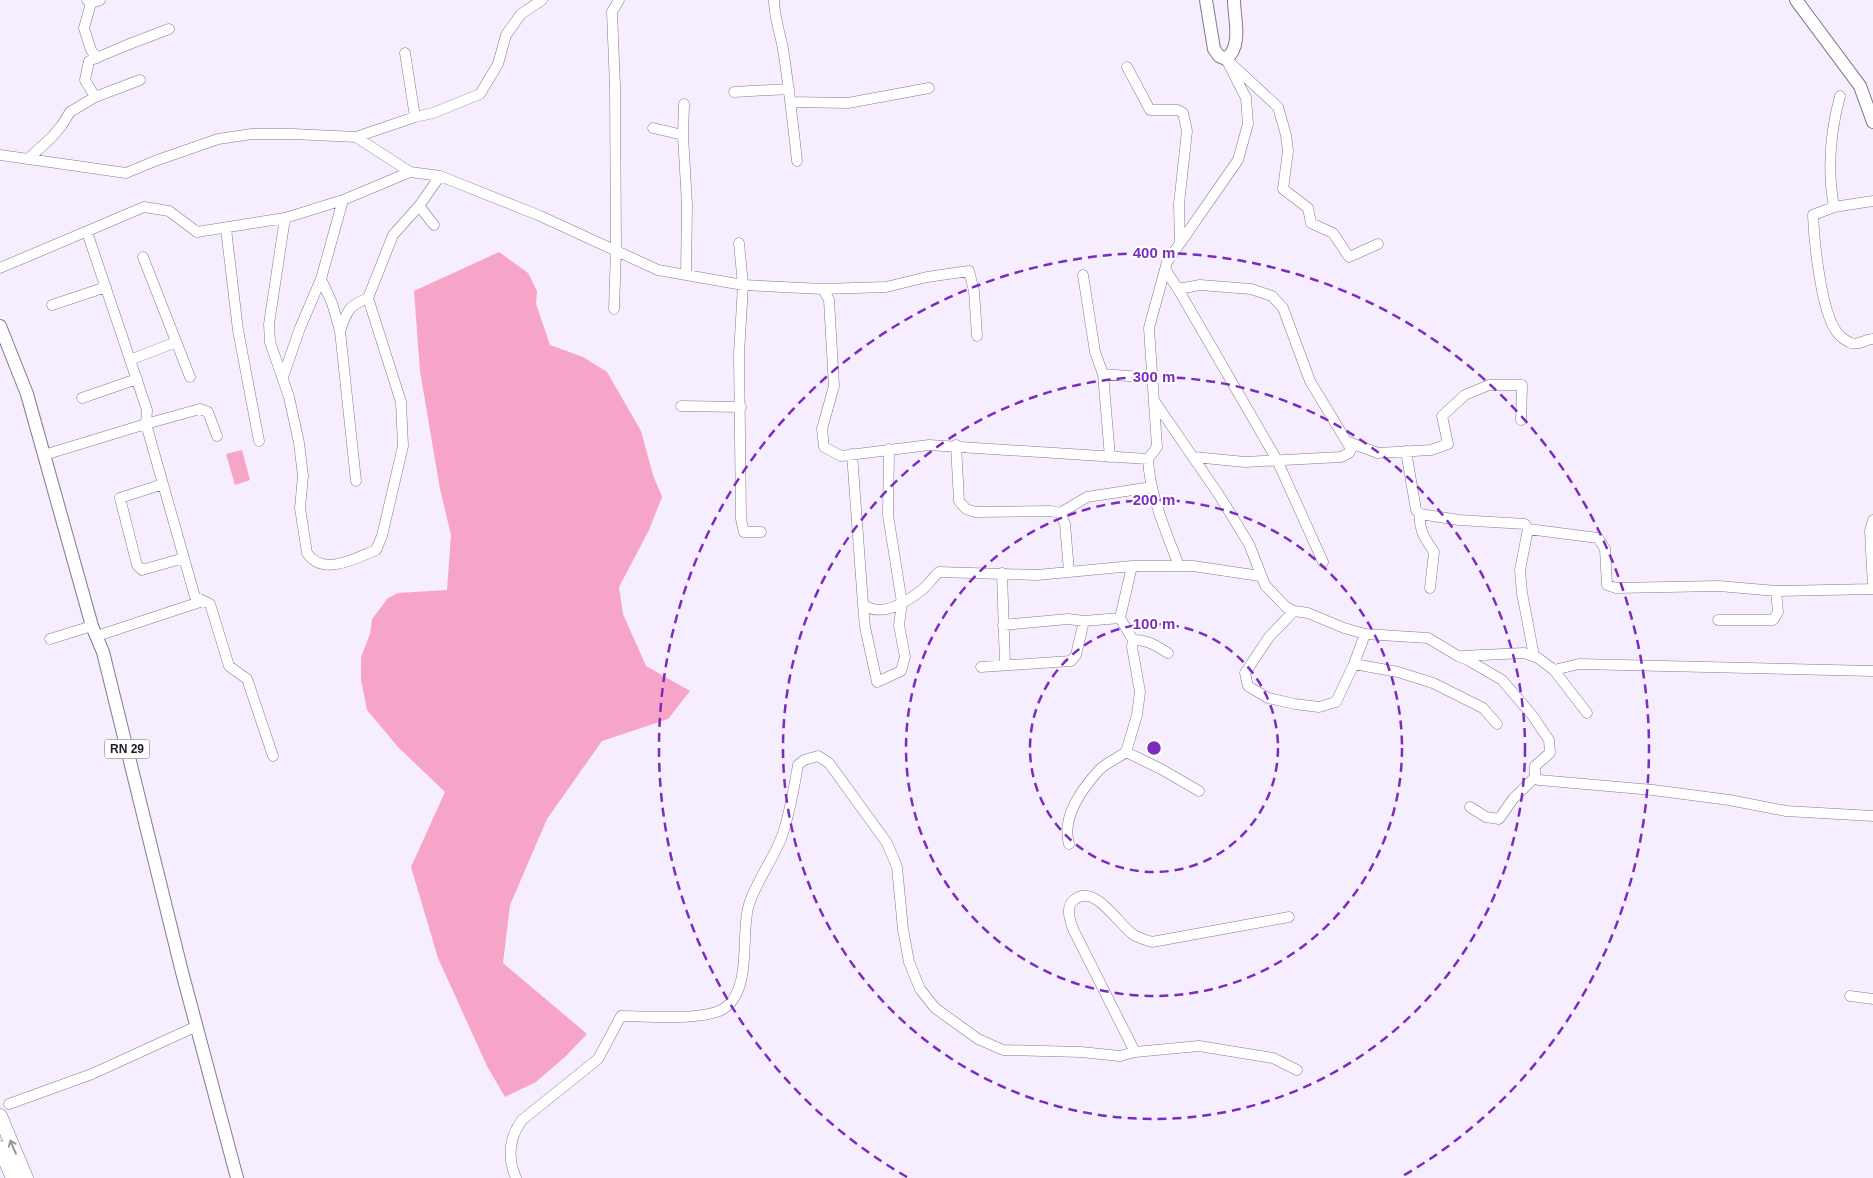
<svg xmlns="http://www.w3.org/2000/svg" width="1873" height="1178" viewBox="0 0 1873 1178" font-family="Helvetica,sans-serif">
<style>
.green{fill:#f7a4c9}
.lines{fill:none;stroke-linecap:round;stroke-linejoin:round}
.minor-casing{stroke:#867891;stroke-width:11}
.major-casing{stroke:#867891;stroke-width:14}
.highway-casing{stroke:#867891;stroke-width:15}
.minor{stroke:#fff;stroke-width:10}
.major{stroke:#fff;stroke-width:12}
.highway{stroke:#fff;stroke-width:14}
.oneway{stroke:#9a989c}
.ring{fill:none;stroke:#7b2cbf;stroke-width:2.5;stroke-dasharray:9 6}
.labels{text-anchor:middle;dominant-baseline:central;stroke-width:4.5;stroke-linejoin:round;paint-order:stroke}
.shield{fill:#fff;stroke:#625f65;stroke-width:1}
.shield-label{font-size:12px;font-weight:bold;fill:#1f1a23}
.centre{fill:#7b2cbf;stroke:#fff;stroke-width:2.5}
.ring-label{font-size:15px;text-anchor:middle;font-weight:bold;fill:#7b2cbf;stroke:#fff;stroke-width:4.5;stroke-linejoin:round;paint-order:stroke}
</style>
<rect width="100%" height="100%" fill="#f6edfe"/>
<!-- green -->
<path class="green" d="M499 252 528 273 537 291 536 304 550 345 583 357 607 372 641 431 653 475 662 497 649 530 619 587 623 614 646 666 690 691 668 719 602 741 547 819 510 905 503 963 587 1034 566 1056 536 1082 505 1097 487 1066 438 958 411 867 445 792 398 747 367 710 361 680V657L370 634 372 619 388 598 398 593 447 590 451 535 440 489 420 371 414 291Z
M242 450 250 480 235 485 226 454Z"/>
<g class="lines">
<defs>
<path id="minor" d="M87 0 91 3 100 0
M774 0C774 17 780 32 783 49 789 87 793 124 797 161
M91 3 84 28 91 50 97 58
M405 53 415 117
M1127 67 1150 110H1178L1183 113 1187 131 1179 204 1180 243
M140 80 95 97 85 80 89 61 127 45 169 29
M734 92 789 89
M791 102 848 103 929 88
M653 128 683 135 687 205 686 275
M683 135 684 104
M356 137 410 172
M0 155 126 173 155 161 218 139 252 134H293L356 137 415 117 433 113 480 94 498 64 506 35 521 14 542 0
M28 159 52 137 62 125 70 112 95 97
M1873 201 1834 207 1813 215C1814 241 1821 310 1836 331 1839 336 1846 341 1851 343 1859 346 1865 339 1873 339
M419 206 434 225
M1834 207C1827 169 1830 133 1840 96
M285 218 269 324 270 342 289 397 299 443 303 476 300 508 307 553C323 577 356 558 376 550L382 536 403 446 401 402 368 298 393 235 419 206 440 176
M226 229 238 330 259 441
M87 232 147 410 146 424 200 409 208 412 217 436
M739 243 743 285 739 354 741 519 744 532H761
M143 257 190 377
M0 268 144 207 169 211 197 232 285 218 343 200 410 172 440 176 538 215 658 270 743 285 823 289 829 300 834 386 822 429 824 447 841 456 929 445 1148 459 1157 447 1149 328 1167 262 1238 160 1248 124 1246 98 1226 59 1278 107 1286 135 1288 151 1283 189 1308 208 1311 223 1333 233 1349 257 1378 244
M1165 269 1178 289 1277 460 1323 562
M1083 275 1095 352 1103 374
M321 279 332 303 340 331 356 481
M823 289 886 287 927 277 969 271 974 291 977 336
M1178 289 1200 285 1251 289 1272 296 1283 308 1310 381 1351 449 1349 453 1341 457 1245 462 1194 457
M52 305 106 287
M614 309 616 249 615 86 612 12 619 0
M340 331C347 311 348 306 368 298
M130 360 176 342
M283 377 300 328 321 279 343 200
M82 398 137 379
M1155 402 1219 495 1249 544 1265 585 1286 607 1294 611 1308 613 1344 628 1365 634 1428 638 1458 656 1468 660 1502 680 1532 715 1549 740 1550 753 1535 766V777L1539 780 1653 790 1729 800 1786 811 1873 816
M681 406 741 407
M1348 442 1378 453 1431 450 1448 444 1442 416 1465 395 1489 385H1522L1521 420
M956 445 959 501 966 509 975 512 1051 511 1060 513 1065 524 1069 571
M1406 451 1416 510 1420 514C1418 530 1426 540 1434 552L1430 588
M852 454 863 604C881 619 908 601 923 589 929 584 933 577 939 572L1037 575 1132 566H1193L1260 576
M44 455 146 424 195 597 210 604 229 666 247 679 273 756
M1110 457 1103 374 1153 378
M1148 459C1150 497 1166 531 1179 566
M163 484 120 498 137 565 142 570 184 558
M1060 513 1087 497 1152 487
M1420 514 1459 520 1525 524 1528 529 1598 538 1605 549 1607 585 1616 588 1719 586 1776 591 1873 589
M1873 520 1870 531 1873 586
M1528 529 1520 570 1522 593 1534 656
M1002 573 1005 665
M863 604 865 627 877 682 901 671 905 657 899 625 902 603 888 515 889 449
M1294 611 1269 637 1245 673 1248 686 1268 698 1295 704 1319 707 1336 702 1354 664 1398 672 1433 683 1483 708 1497 724
M1718 620H1773L1778 612 1776 591
M1003 625 1068 619 1084 621 1120 618
M97 636 203 601
M50 639 92 626
M1133 640C1146 639 1157 646 1168 653
M1462 656 1524 653 1538 658 1554 670 1587 713
M1354 664 1365 634
M981 667 1071 661 1076 655 1084 621
M1554 670 1579 664 1873 671
M1126 752 1161 769 1199 791
M1470 807 1486 817 1499 819 1513 799 1535 777
M1069 844C1061 817 1082 789 1099 770 1106 763 1118 758 1126 752L1137 715 1140 692 1132 647 1133 640 1120 618 1132 566
M1850 996 1873 999
M1135 1052 1199 1046 1273 1058 1297 1070
M9 1104 92 1074 197 1026
M516 1178C507 1157 509 1138 522 1120L598 1059 621 1016C646 1016 704 1021 723 1009 752 992 741 936 748 908 755 882 773 861 782 836 790 813 794 788 798 765L804 760 818 756 829 763 887 843 897 867 903 929 909 962 920 989 935 1008 978 1039 1003 1050 1081 1052 1120 1056 1135 1052 1073 929C1070 920 1065 907 1074 900 1095 882 1119 926 1134 935 1139 938 1146 940 1152 942L1289 917"/>
<path id="major" d="M1206 0 1214 49 1219 56 1226 59C1243 46 1234 18 1234 0
M1796 0 1860 86 1873 122
M0 326 27 394 92 626 103 652 182 972 237 1178"/>
<path id="highway" d="M0 1116 26 1178
M0 1148 13 1178"/>
</defs>
<!-- minor casing -->
<use href="#minor" class="minor-casing"/>
<!-- major casing -->
<use href="#major" class="major-casing"/>
<!-- highway casing -->
<use href="#highway" class="highway-casing"/>
<!-- minor -->
<use href="#minor" class="minor"/>
<!-- major -->
<use href="#major" class="major"/>
<!-- highway -->
<use href="#highway" class="highway"/>
</g>
<!-- one-way arrows -->
<defs><path id="oneway-shaft" d="M-6 0H5M1.5-3L5.5 0L1.5 3" fill="none" stroke-width="1.6" stroke-linecap="round" stroke-linejoin="round" transform="scale(1.25)"/></defs>
<use class="oneway" href="#oneway-shaft" transform="translate(13 1147) rotate(-113)"/>
<!-- distance rings -->
<g class="ring">
<circle cx="1154" cy="748" r="124"/>
<circle cx="1154" cy="748" r="248"/>
<circle cx="1154" cy="748" r="371"/>
<path d="M907 1177A495 495 0 1 1 1401 1177"/>
</g>
<g class="labels">
<!-- shield labels -->
<rect class="shield" x="104.5" y="739.5" width="45" height="19" rx="4"/>
<g class="shield-label">
<text x="127" y="749">RN 29</text>
</g>
</g>
<circle cx="1154" cy="748" r="8" class="centre"/>
<g class="ring-label">
<text x="1154" y="258">400 m</text>
<text x="1154" y="382">300 m</text>
<text x="1154" y="505">200 m</text>
<text x="1154" y="629">100 m</text>
</g>
</svg>
